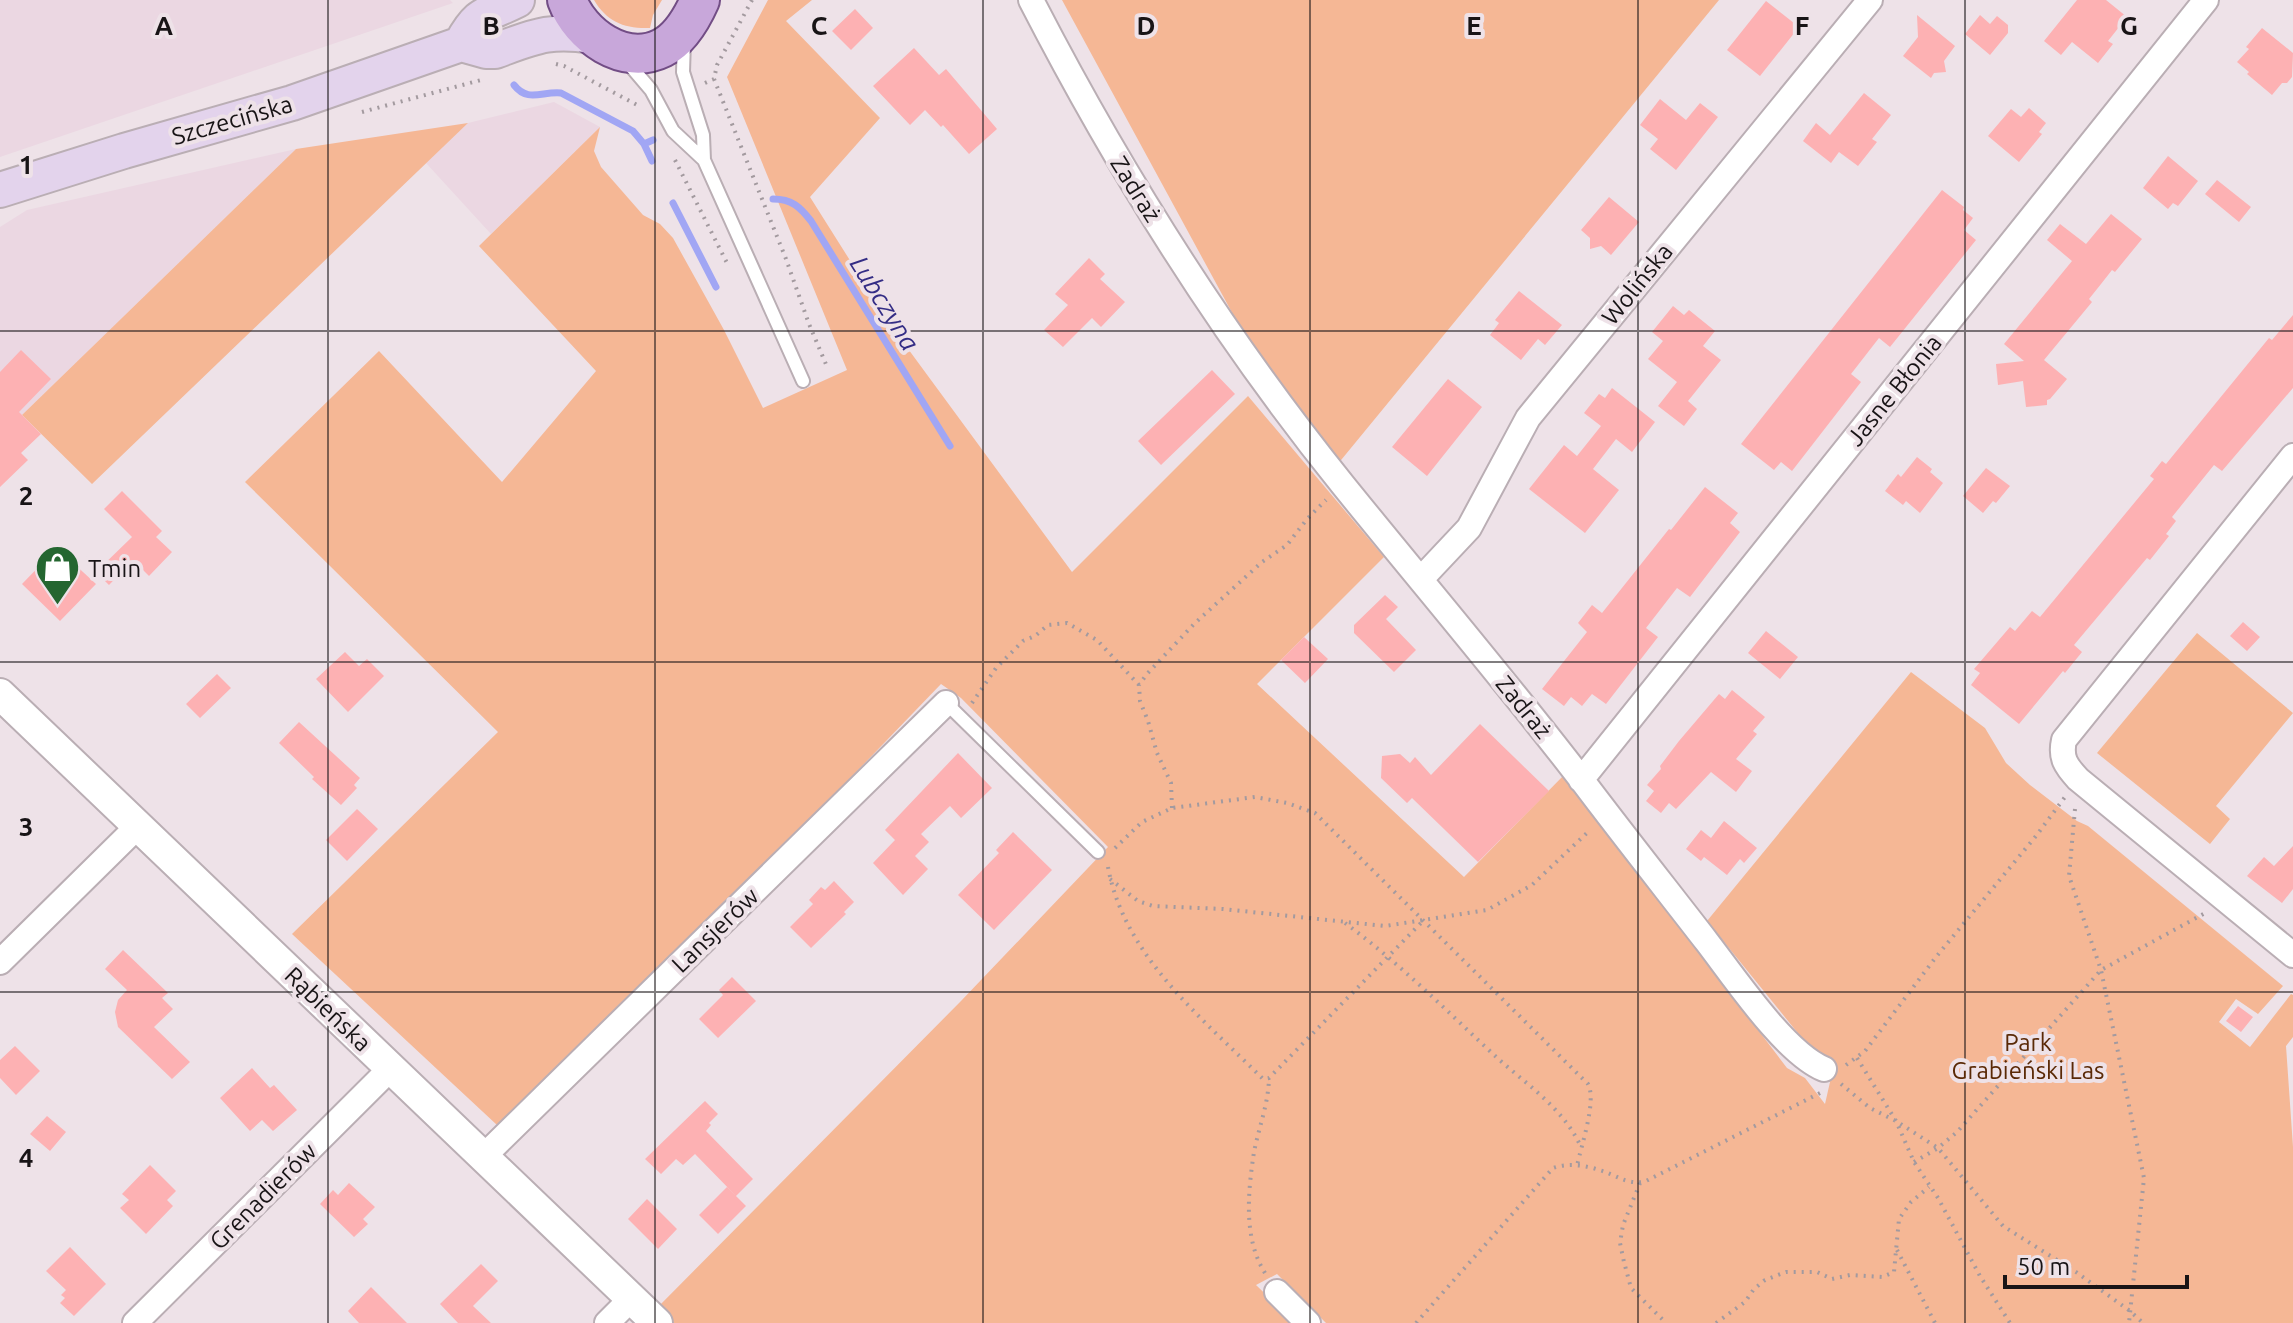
<svg xmlns="http://www.w3.org/2000/svg" width="2293" height="1323" viewBox="0 0 2293 1323" font-family="Ubuntu,sans-serif">
<style>
.built{fill:#ebd7e2}
.green{fill:#f5b795}
.lines{fill:none;stroke-linecap:round;stroke-linejoin:round}
.stream{stroke:#a1a6f4;stroke-width:7}
.building{fill:#fdb1b3}
.service-casing{stroke:#baaeb4;stroke-width:16}
.minor-casing{stroke:#baaeb4;stroke-width:28}
.tertiary-casing{stroke:#baaeb4;stroke-width:34}
.secondary-casing{stroke:#baaeb4;stroke-width:38}
.primary-casing{stroke:#724d85;stroke-width:42}
.path{stroke:#a39a9f;stroke-width:4;stroke-dasharray:2 6;stroke-linecap:butt}
.service{stroke:#fff;stroke-width:12}
.minor{stroke:#fff;stroke-width:24}
.tertiary{stroke:#fff;stroke-width:30}
.secondary{stroke:#e3d3ec;stroke-width:34}
.primary{stroke:#c8a7da;stroke-width:38}
.grid{fill:none;stroke:#181416;stroke-width:2;stroke-opacity:0.55}
.labels{text-anchor:middle;dominant-baseline:central;stroke-width:8;stroke-linejoin:round;paint-order:stroke}
.street-label{font-size:24px;fill:#181416;stroke:#eee2e8}
.poi-label{font-size:24px;fill:#181416;stroke:#eee2e8;text-anchor:start}
.park-label{font-size:24px;fill:#5a2906;stroke:#eee2e8}
.water-label{font-size:26px;font-style:italic;fill:#342d85;stroke:#eee2e8}
.grid-label{font-size:26px;text-anchor:middle;font-weight:bold;fill:#181416;stroke:#eee2e8;stroke-width:8;stroke-linejoin:round;paint-order:stroke}
</style>
<rect width="100%" height="100%" fill="#eee2e8"/>
<!-- built -->
<path class="built" d="M0 0H450L453 3 0 157Z
M554 102 600 127 491 234 426 163 468 123Z
M296 149 22 415 0 436V227L27 210Z"/>
<!-- green -->
<path class="green" d="M594 0H662L653 15 650 28C625 29 607 22 594 0Z
M768 0H812L786 21 880 118 810 197 892 327 1072 572 1248 396 1384 557 1257 684 1464 877 1564 775 1787 1068 1805 1078 1825 1104 1830 1082 1814 1053 1707 921 1911 672 1985 728 2006 763 2030 785 2077 821 2088 826 2283 986 2258 1014 2236 999 2219 1022 2250 1047 2291 994 2293 995V1037L2286 1046 2293 1147V1323H1326L1277 1274 1256 1285 1295 1323H672L657 1308 961 1001 1108 847 961 698 941 684 702 932 510 1116 497 1125 292 934 498 732 245 482 379 351 502 482 596 371 479 246 600 127 594 151 601 167 643 215 660 224 673 238 724 330 763 408 847 370 727 77Z
M1062 0H1719L1337 465 1254 353Z
M468 123 92 484 22 415 296 149Z
M2197 633 2293 713 2216 806 2230 819 2210 844 2097 753Z"/>
<g class="lines">
<!-- stream -->
<path class="stream" d="M514 85C528 103 542 91 561 93L633 131 644 144 653 140
M644 144 652 161
M773 199C792 199 800 207 811 221L950 446
M673 203 716 287"/>
</g>
<!-- building -->
<path class="building" d="M2077 0H2106L2127 17 2108 41 2113 44 2098 63 2072 42 2061 55 2044 41Z
M1766 1 1799 27 1760 76 1727 50Z
M855 9 873 28 851 50 832 31Z
M1917 15 1955 46 1944 61 1946 72 1934 73 1931 78 1903 56 1918 37Z
M1980 15 1990 24 1997 16 2008 25V33L1990 55 1965 34Z
M2262 28 2293 53 2292 77 2287 83H2282L2272 95 2247 74 2249 72 2237 62 2249 49 2246 47Z
M914 48 939 75 946 69 997 129 969 154 943 125 941 127 925 110 910 125 873 86Z
M1864 93 1891 115 1872 139 1877 142 1858 166 1839 152 1831 163 1803 141 1816 123 1830 135Z
M1660 99 1686 120 1700 103 1718 117 1676 170 1650 149 1658 139 1640 125Z
M2029 108 2046 123 2039 132 2042 134 2019 162 1988 136 2011 109 2021 117Z
M2168 156 2198 181 2178 206 2173 203 2168 209 2143 188Z
M2217 180 2251 207 2239 222 2205 194Z
M1942 190 1964 207 1963 210 1973 218 1964 230 1976 240 1890 347 1879 338 1851 374 1861 382 1792 471 1781 462 1774 470 1741 444Z
M1609 197 1639 222 1611 255 1601 246 1590 249V238L1581 230Z
M2111 214 2142 239 2115 272 2112 270 2101 284 2089 299 2092 302 2044 360 2067 379 2050 399 2047 400V405L2026 407 2023 381 1998 385 1996 364 2024 361 2004 344 2072 261 2047 240 2060 224 2086 244Z
M1089 258 1105 274 1100 279 1125 302 1101 327 1092 318 1063 347 1044 330 1068 305 1055 294Z
M1519 291 1562 325 1545 345 1538 339 1521 360 1490 335 1499 323 1495 320Z
M1673 306 1684 315 1689 310 1715 331 1703 346 1721 360 1688 401 1697 409 1684 426 1658 406 1677 382 1648 359 1663 341 1652 332Z
M2293 315V388L2222 471 2214 465 2172 517 2176 521 2166 534 2169 536 2150 560 2147 558 2074 645 2082 652 2065 673 2063 671 2019 724 1971 685 1980 673 1974 669 2010 627 2015 631 2032 611 2040 617 2154 479 2150 476 2162 461 2166 464 2269 338 2272 340Z
M21 350 51 379 19 412 41 434 21 453 28 460 0 487V372Z
M1212 370 1235 394 1161 465 1138 441Z
M1448 379 1482 407 1427 476 1392 447Z
M1612 388 1655 422 1632 452 1616 439 1593 469 1619 490 1585 533 1529 489 1564 445 1577 456 1601 426 1584 413 1599 394 1605 398Z
M1917 457 1932 469 1930 472 1943 483 1920 513 1906 501 1903 505 1885 491 1898 474 1901 477Z
M1986 468 2010 486 1996 503 1993 501 1983 513 1963 496Z
M1705 487 1738 513 1730 523 1740 532 1690 597 1677 588 1646 628 1658 637 1606 704 1592 694 1582 706 1571 697 1564 706 1542 689 1587 632 1578 623 1592 605 1602 613 1669 529 1671 530Z
M122 491 162 531 156 537 172 552 149 576 133 560 109 585 96 572 132 537 104 509Z
M57 548 96 584 60 621 22 584Z
M1385 595 1398 607 1386 619 1416 650 1394 672 1354 633V625Z
M2243 622 2260 637 2247 651 2230 636Z
M1766 631 1798 657 1780 679 1748 653Z
M1304 637 1328 659 1305 683 1281 660Z
M345 652 359 666 367 659 384 676 348 712 316 679Z
M217 674 231 688 200 718 186 704Z
M1732 690 1765 717 1753 731 1757 734 1736 759 1752 771 1736 792 1711 772 1676 809 1669 803 1661 813 1646 801 1654 791 1647 785 1661 769 1660 766 1679 741 1719 694 1725 699Z
M299 722 360 778 354 785 357 788 341 805 312 779 314 777 279 743Z
M1480 724 1549 791 1478 862 1412 798 1407 803 1381 778 1382 756 1400 754 1410 763 1415 757 1431 775Z
M958 753 992 788 961 818 950 806 921 834 929 842 915 856 928 869 903 895 873 863 895 840 885 830Z
M357 809 378 829 347 861 326 840Z
M1724 821 1757 848 1744 863 1740 859 1727 875 1704 857 1701 861 1686 849 1701 830 1711 838Z
M1013 832 1052 870 994 930 958 895 999 853 996 850Z
M2293 846V889L2282 903 2247 876 2264 857 2274 866Z
M834 881 854 902 844 912 846 914 811 948 790 927 813 904 809 900 821 887 825 890Z
M123 950 168 993 162 998 173 1009 154 1027 190 1062 172 1079 118 1027 115 1012 118 1000 127 990 105 969Z
M732 977 756 1001 718 1038 699 1019 723 995 719 990Z
M2238 1006 2253 1017 2241 1032 2226 1021Z
M15 1046 40 1071 16 1095 0 1078V1060Z
M252 1068 270 1088 274 1085 297 1110 273 1131 262 1120 250 1131 220 1098Z
M705 1101 718 1114 709 1123 711 1125 706 1131 753 1179 736 1196 695 1154 683 1165 676 1159 661 1174 645 1159Z
M47 1116 66 1132 50 1151 30 1134Z
M150 1165 176 1191 167 1200 173 1206 146 1234 120 1208 129 1200 122 1194Z
M349 1183 375 1207 363 1219 368 1224 354 1237 320 1204 333 1190 338 1195Z
M727 1187 746 1206 718 1234 699 1215Z
M647 1199 677 1229 658 1249 628 1219Z
M70 1247 106 1284 74 1316 60 1303 65 1298 61 1295 66 1290 46 1271Z
M481 1264 498 1281 473 1306 491 1323H458L440 1304Z
M371 1287 407 1323H359L348 1311Z"/>
<g class="lines">
<defs>
<path id="service" d="M684 41 683 72 703 135 704 160 803 381
M628 63 651 90 673 131 704 160
M946 703 1098 852"/>
<path id="minor" d="M1031 0C1119 171 1222 335 1343 485 1423 584 1506 681 1584 783 1624 836 1666 889 1707 942 1734 977 1785 1053 1824 1069
M2293 456 2064 740C2060 758 2066 766 2078 779L2293 955
M1421 579 1469 528 1528 418 1870 0
M1581 780 2206 0
M0 962 138 826
M483 1157 946 703
M1277 1292 1308 1323
M135 1323 390 1069
M607 1323 632 1298"/>
<path id="tertiary" d="M0 694 657 1323"/>
<path id="secondary" d="M461 44C479 11 485 16 517 0
M0 190 124 151 292 103 461 44 486 51H495C534 37 549 29 592 36"/>
<path id="primary" d="M567 0C580 35 624 67 662 48 680 39 692 18 700 0"/>
</defs>
<!-- service casing -->
<use href="#service" class="service-casing"/>
<!-- minor casing -->
<use href="#minor" class="minor-casing"/>
<!-- tertiary casing -->
<use href="#tertiary" class="tertiary-casing"/>
<!-- secondary casing -->
<use href="#secondary" class="secondary-casing"/>
<!-- primary casing -->
<use href="#primary" class="primary-casing"/>
<!-- path -->
<path class="path" d="M556 64 564 66 641 107
M714 79 786 259 809 324 828 369
M705 83 714 79 717 65 752 0
M362 112 481 80
M675 160 729 267
M972 703 996 668 1023 641 1035 636 1048 625 1067 623 1097 640 1139 685
M1172 808 1171 783 1157 753 1148 721 1140 701 1139 685 1147 674 1194 624 1262 562 1287 545 1307 519 1326 500
M2075 809 2069 876 2101 970 2144 1178 2129 1323
M1115 848 1142 822 1172 808 1255 797 1287 803 1315 813 1588 1084C1597 1101 1581 1146 1577 1166
M1108 867C1124 956 1202 1018 1263 1079L1269 1078 1421 923
M1110 879 1138 901 1153 906 1223 909 1385 926 1487 910 1532 885 1589 831
M1345 923C1398 962 1445 1009 1493 1054 1524 1083 1563 1107 1581 1147
M1857 1058 1896 1121 1914 1162 1938 1198 1980 1276 2010 1323
M1846 1065 1865 1051 1936 957 2036 836 2065 797
M1841 1084 1870 1108 1896 1121 1938 1148 2003 1226 2076 1272 2130 1311 2143 1323
M1914 1162 1938 1148 1957 1132 2101 970 2207 912
M1640 1183 1623 1225 1620 1243 1624 1262 1631 1288 1666 1323
M1897 1250 1935 1323
M1265 1273C1243 1238 1248 1192 1254 1152 1259 1127 1268 1105 1269 1079
M1416 1323 1553 1168C1567 1163 1585 1165 1599 1170 1617 1175 1624 1184 1644 1182L1822 1092
M1716 1323 1745 1302 1754 1289 1765 1280 1786 1272H1817L1832 1279 1850 1275 1882 1277 1894 1272 1899 1219 1911 1202 1929 1187"/>
<!-- service -->
<use href="#service" class="service"/>
<!-- minor -->
<use href="#minor" class="minor"/>
<!-- tertiary -->
<use href="#tertiary" class="tertiary"/>
<!-- secondary -->
<use href="#secondary" class="secondary"/>
<!-- primary -->
<use href="#primary" class="primary"/>
</g>
<!-- grid -->
<path class="grid" d="M328 0V1323M655 0V1323M983 0V1323M1310 0V1323M1638 0V1323M1965 0V1323M0 331H2293M0 662H2293M0 992H2293"/>
<!-- icons -->
<defs>
<symbol id="shop-pin" viewBox="-11 -11 22 30"><path d="M0 17L-7.5 6A9.5 9.5 0 1 1 7.5 6Z" fill="#246630" stroke="#eee2e8"/><path d="M-5-2.5h2.3a2.7 3.5 0 0 1 5.4 0H5L5.5 6h-11ZM-1.5-2.5h3a1.5 2.3 0 0 0-3 0Z" fill="#fff"/></symbol>
</defs>
<g fill-rule="evenodd">
<use href="#shop-pin" x="32" y="542" width="51" height="69"/>
</g>
<g class="labels">
<!-- street labels -->
<g class="street-label">
<text transform="translate(232 120) rotate(-16)">Szczecińska</text>
<text transform="translate(1136 189) rotate(58)">Zadraż</text>
<text transform="translate(1637 284) rotate(-51)">Wolińska</text>
<text transform="translate(1894 390) rotate(-51)">Jasne Błonia</text>
<text transform="translate(1524 707) rotate(51)">Zadraż</text>
<text transform="translate(715 930) rotate(-44)">Lansjerów</text>
<text transform="translate(328 1009) rotate(44)">Rąbieńska</text>
<text transform="translate(263 1196) rotate(-45)">Grenadierów</text>
</g>
<!-- poi labels -->
<g class="poi-label">
<text x="88" y="568">Tmin</text>
</g>
<!-- park labels -->
<g class="park-label">
<text x="2028" y="1042">Park<tspan x="2028" dy="28">Grabieński Las</tspan></text>
</g>
<!-- water labels -->
<g class="water-label">
<text transform="translate(885 303) rotate(58)">Lubczyna</text>
</g>
</g>
<g class="grid-label">
<text x="164" y="35">A</text>
<text x="491" y="35">B</text>
<text x="819" y="35">C</text>
<text x="1146" y="35">D</text>
<text x="1474" y="35">E</text>
<text x="1802" y="35">F</text>
<text x="2129" y="35">G</text>
<text x="26" y="174">1</text>
<text x="26" y="505">2</text>
<text x="26" y="836">3</text>
<text x="26" y="1167">4</text>
</g>
<!-- scale -->
<path d="M2005 1275v12h182v-12" fill="none" stroke="#181416" stroke-width="4"/>
<text x="2017" y="1275" font-size="24" fill="#181416" stroke="#eee2e8" stroke-width="6" paint-order="stroke">50 m</text>
</svg>
